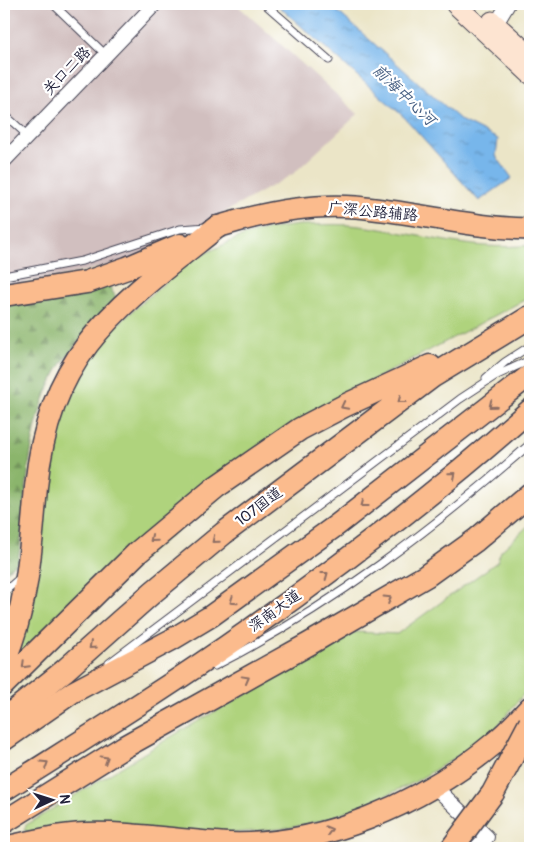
<svg xmlns="http://www.w3.org/2000/svg" width="534" height="852" viewBox="0 0 534 852" font-family="Pangolin,'LXGW WenKai TC',sans-serif">
<style>
.industrial{fill:#d1bfbf}
.forest{fill:url(#forest-firs);stroke:#566c54}
.park{fill:#afd37d;stroke:#687a5c}
.water{fill:url(#water-ripples);stroke:#4c6c93}
.lines{fill:none;stroke-linecap:round;stroke-linejoin:round}
.service-casing{stroke:#403f50;stroke-width:9}
.minor-casing{stroke:#403f50;stroke-width:16}
.secondary-casing{stroke:#403f50;stroke-width:21}
.primary-casing{stroke:#403f50;stroke-width:24}
.trunk-casing{stroke:#403f50;stroke-width:25}
.service{stroke:#fff;stroke-width:7}
.minor{stroke:#fff;stroke-width:14}
.secondary{stroke:#fde4d1;stroke-width:19}
.primary{stroke:#fbbb8d;stroke-width:21}
.trunk{stroke:#fbbb8d;stroke-width:22}
.trunk-bridge-casing{stroke:#403f50;stroke-width:25;stroke-linecap:butt}
.trunk-bridge{stroke:#fbbb8d;stroke-width:22}
.oneway{stroke:#8e6e64}
.labels{text-anchor:middle;dominant-baseline:central;stroke-width:4.5;stroke-linejoin:round;paint-order:stroke}
.street-label{font-size:15px;fill:#22223b;stroke:#fff}
.water-label{font-size:16px;font-style:italic;fill:#445d81;stroke:#fff}
</style>
<defs>
<pattern id="forest-firs" width="22" height="20" patternUnits="userSpaceOnUse" patternTransform="scale(1.25)"><rect width="22" height="20" fill="#8bb56c"/><path d="M5 1l3.5 6h-7zM16 11l3.5 6h-7z" fill="#71935a"/></pattern>
<pattern id="water-ripples" width="26" height="14" patternUnits="userSpaceOnUse" patternTransform="scale(1.25)"><rect width="26" height="14" fill="#77b6eb"/><path d="M2 4q2-2 4 0t4 0M15 11q2-2 4 0t4 0" fill="none" stroke="#6194c0"/></pattern>
</defs>
<rect width="100%" height="100%" fill="#fff"/>
<filter id="ink" filterUnits="userSpaceOnUse"><feTurbulence type="fractalNoise" baseFrequency=".02" numOctaves="2"/><feDisplacementMap in="SourceGraphic" scale="10" xChannelSelector="R" yChannelSelector="G"/><feConvolveMatrix kernelMatrix="1 2 1 2 8 2 1 2 1" color-interpolation-filters="sRGB"/></filter>
<filter id="wash" filterUnits="userSpaceOnUse"><feTurbulence type="fractalNoise" baseFrequency=".0096" numOctaves="4" result="noise"/><feDisplacementMap in="SourceGraphic" scale="20" xChannelSelector="R" yChannelSelector="G"/><feGaussianBlur stdDeviation="1.12" result="paint"/><feColorMatrix in="noise" values="0 0 0 0 0 0 0 0 0 0 0 0 0 0 0 0 0 1.4 0 .05"/><feComposite in="paint" operator="in"/></filter>
<g filter="url(#wash)">
<rect width="100%" height="100%" fill="#ebe5c7"/>
<!-- industrial -->
<path class="industrial" d="M4 4H236L358 114 293 174 143 258 59 277 4 286Z"/>
<!-- forest -->
<path class="forest" d="M108 284 117 299C101 318 82 336 67 356 24 413 29 494 18 561L4 573V302Z"/>
<!-- park -->
<path class="park" d="M299 225C316 225 333 224 349 225 410 230 469 253 530 245V297L339 398 11 666 58 429 75 381 102 338 191 260 240 237 269 229Z
M530 524V686L497 727 466 751 413 783 362 806 327 819 289 828 221 834 28 832 24 830 26 825 179 732 355 632 397 634 497 562 501 551Z"/>
<!-- water -->
<path class="water" d="M276 4H329L462 121 498 139 496 156 512 178 479 201 405 118Z"/>
</g>
<g filter="url(#ink)">
<g class="lines">
<defs>
<path id="service" d="M53 4 106 55
M265 4 329 60
M4 114 28 136
M4 276 82 261 180 229 207 227
M486 378 505 362 530 346
M4 592 20 578
M109 663 460 399 495 376 530 360
M215 666C330 607 433 529 530 444"/>
<path id="minor" d="M496 24 508 4
M4 161 155 4
M434 786 487 837 476 848"/>
<path id="secondary" d="M455 4 530 74
M492 21 530 55"/>
<path id="primary" d="M217 227C262 213 309 203 356 207 415 212 471 228 530 229
M4 740 73 692 171 640 211 616 337 525 530 375
M4 790C86 738 169 687 248 631 346 562 441 489 530 410"/>
<path id="trunk" d="M4 295 87 282 127 268 180 245
M4 661C28 606 31 547 36 487 49 351 118 306 217 227
M4 684 137 553 216 487 300 429 344 406 430 366
M4 719 64 671 153 592 224 533 433 376 530 317
M4 822 124 747 309 644 426 576 476 540 530 494
M4 848C30 842 58 835 85 834 133 832 181 842 229 844 322 847 421 804 492 745 506 734 518 721 530 708"/>
</defs>
<!-- service casing -->
<use href="#service" class="service-casing"/>
<!-- minor casing -->
<use href="#minor" class="minor-casing"/>
<!-- secondary casing -->
<use href="#secondary" class="secondary-casing"/>
<!-- primary casing -->
<use href="#primary" class="primary-casing"/>
<!-- trunk casing -->
<use href="#trunk" class="trunk-casing"/>
<!-- service -->
<use href="#service" class="service"/>
<!-- minor -->
<use href="#minor" class="minor"/>
<!-- secondary -->
<use href="#secondary" class="secondary"/>
<!-- primary -->
<use href="#primary" class="primary"/>
<!-- trunk -->
<use href="#trunk" class="trunk"/>
<defs>
<path id="trunk-bridge" d="M452 848 493 793 530 723"/>
</defs>
<!-- trunk-bridge casing -->
<use href="#trunk-bridge" class="trunk-bridge-casing"/>
<!-- trunk-bridge -->
<use href="#trunk-bridge" class="trunk-bridge"/>
</g>
<!-- one-way arrows -->
<defs><path id="oneway-chevron" d="M-2-3.5L2.5 0L-2 3.5" fill="none" stroke-width="1.6" stroke-linecap="round" stroke-linejoin="round" transform="scale(1.25)"/></defs>
<g class="oneway">
<use href="#oneway-chevron" transform="translate(401 400) rotate(143)"/>
<use href="#oneway-chevron" transform="translate(492 405) rotate(141)"/>
<use href="#oneway-chevron" transform="translate(344 406) rotate(153)"/>
<use href="#oneway-chevron" transform="translate(453 475) rotate(-40)"/>
<use href="#oneway-chevron" transform="translate(364 504) rotate(143)"/>
<use href="#oneway-chevron" transform="translate(153 539) rotate(140)"/>
<use href="#oneway-chevron" transform="translate(215 540) rotate(141)"/>
<use href="#oneway-chevron" transform="translate(325 575) rotate(-37)"/>
<use href="#oneway-chevron" transform="translate(388 599) rotate(-32)"/>
<use href="#oneway-chevron" transform="translate(233 601) rotate(145)"/>
<use href="#oneway-chevron" transform="translate(92 646) rotate(138)"/>
<use href="#oneway-chevron" transform="translate(25 665) rotate(135)"/>
<use href="#oneway-chevron" transform="translate(246 679) rotate(-29)"/>
<use href="#oneway-chevron" transform="translate(105 759) rotate(-31)"/>
<use href="#oneway-chevron" transform="translate(45 764) rotate(-32)"/>
<use href="#oneway-chevron" transform="translate(329 830) rotate(-16)"/>
</g>
</g>
<g class="labels">
<!-- street labels -->
<g class="street-label">
<text transform="translate(67 71) rotate(-46)">关口二路</text>
<text transform="translate(373 212) rotate(5)">广深公路辅路</text>
<text transform="translate(259 507) rotate(-37)">107国道</text>
<text transform="translate(275 611) rotate(-36)">深南大道</text>
</g>
<!-- water labels -->
<g class="water-label">
<text transform="translate(404 95) rotate(44)">前海中心河</text>
</g>
</g>
<!-- margin -->
<rect width="534" height="852" fill="none" stroke="#fff" stroke-width="20"/>
<!-- north arrow -->
<g transform="translate(52 800) rotate(86)" stroke="#ffffff" stroke-width="4" paint-order="stroke">
<path d="M0-4L9 19L0 12L-9 19Z" fill="#22223b"/>
<text y="-8" font-size="14" font-weight="bold" text-anchor="middle" fill="#22223b">N</text>
</g>
</svg>
